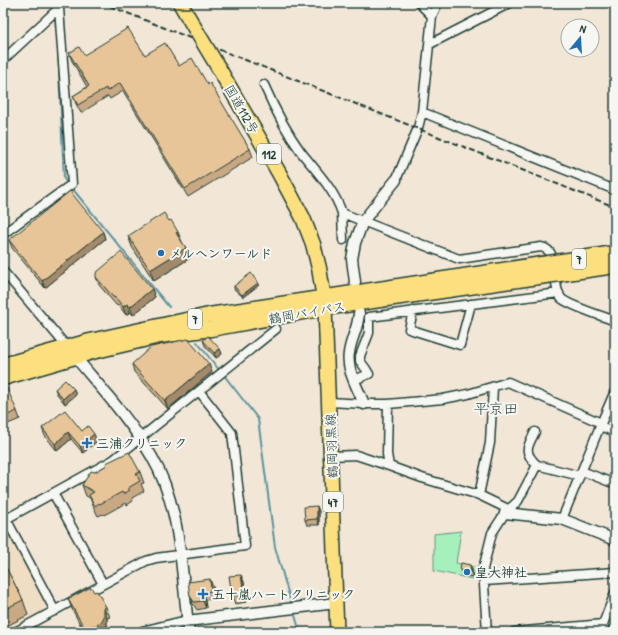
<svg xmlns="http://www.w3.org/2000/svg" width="618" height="635" viewBox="0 0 618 635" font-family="'Patrick Hand','Klee One',sans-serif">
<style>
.built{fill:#efddc4}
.green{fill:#a6f0be;stroke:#629679}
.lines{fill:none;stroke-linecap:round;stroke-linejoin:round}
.stream{stroke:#5d939f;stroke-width:2}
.minor-casing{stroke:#1f3d34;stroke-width:11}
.tertiary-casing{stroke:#1f3d34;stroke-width:13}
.primary-casing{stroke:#1f3d34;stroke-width:16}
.trunk-casing{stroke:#1f3d34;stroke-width:17}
.minor{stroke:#f6f6f2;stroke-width:8}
.tertiary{stroke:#f6f6f2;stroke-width:10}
.primary{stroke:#fce080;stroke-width:13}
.trunk{stroke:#fce080;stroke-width:14}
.rail{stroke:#1f3d34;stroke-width:2;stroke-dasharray:6 3;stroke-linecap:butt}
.trunk-bridge-casing{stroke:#1f3d34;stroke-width:17;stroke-linecap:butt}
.trunk-bridge{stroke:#fce080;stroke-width:14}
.wall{fill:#c8a984;stroke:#1f3d34}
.shaded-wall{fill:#a28a6b;stroke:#1f3d34}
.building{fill:#e8c599;stroke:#1f3d34}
.poi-dot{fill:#1f6fb2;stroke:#f6f6f2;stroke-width:1.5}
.labels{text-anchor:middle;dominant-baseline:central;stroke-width:4;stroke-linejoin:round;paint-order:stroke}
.shield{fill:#f6f6f2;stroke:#60746d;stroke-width:1}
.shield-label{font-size:12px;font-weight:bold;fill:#1f3d34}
.street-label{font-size:13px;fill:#1f3d34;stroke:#f6f6f2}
.poi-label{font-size:13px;font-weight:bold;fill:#1f3d34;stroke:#f6f6f2;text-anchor:start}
.quarter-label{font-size:15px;fill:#1f3d34;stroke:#f6f6f2}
</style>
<rect width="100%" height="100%" fill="#f2e7d7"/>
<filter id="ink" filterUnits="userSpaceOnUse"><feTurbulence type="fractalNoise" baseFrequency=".025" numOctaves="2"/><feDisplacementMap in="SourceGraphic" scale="8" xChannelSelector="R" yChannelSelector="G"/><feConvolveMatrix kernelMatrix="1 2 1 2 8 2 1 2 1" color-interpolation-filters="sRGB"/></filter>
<g filter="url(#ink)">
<!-- built -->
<path class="built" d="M10 534 46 602 43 611 3 632V538Z"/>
<!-- green -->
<path class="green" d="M461 531 456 563 478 568 477 580 434 571V534Z"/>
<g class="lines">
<!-- stream -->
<path class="stream" d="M57 28 64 179 68 184
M71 187 169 307
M197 342 220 371
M223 374 258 419 275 547 292 606
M294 612 300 632"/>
<defs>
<path id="minor" d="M419 3 432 16
M430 44 510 3
M3 60 59 8
M264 85C275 110 285 130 301 152 316 171 334 189 342 213L459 259 541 247C562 251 550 284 561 298 567 305 605 317 615 321
M422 112 615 190
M396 180 418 128 422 112 432 16 438 3
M342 213 343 240
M3 234 72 184 59 8
M3 271 67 347
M413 311 409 329 460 345 471 304
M354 380 369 374 366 369 360 361V356L369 333V317L559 293
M330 402 364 404H388L443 399 468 394 508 382 601 423
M388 404 387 454 389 466 422 478 479 495 508 509
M600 426 615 432
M535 432C527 447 523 452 537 465L580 476
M331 456 356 455 389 466
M582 471 615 484
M53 493 103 584
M479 495 490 443 493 387
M3 513 55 611
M6 519 113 460 276 329
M562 519 600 426 615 391
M484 581 615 572
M15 632 146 561 156 558 245 546 232 433 199 391
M487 632 483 569 492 533 505 513 518 501 537 465
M514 632 603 624
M605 632 603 624 615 593"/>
<path id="tertiary" d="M355 282 352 259 355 243 363 221 396 180
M359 313C358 329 351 338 349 353 346 370 358 388 364 404
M72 353C99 386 130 419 152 457 182 508 181 574 189 632
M505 513 562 519 615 540
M142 632 187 621 336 603"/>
<path id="primary" d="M325 308 337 632"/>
<path id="trunk" d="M180 3 197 32
M218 67 279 173 303 218 313 244 319 268 325 305
M3 365 90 341 209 315 542 264
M3 378 92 352 160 336 211 329 325 308 546 276"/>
</defs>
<!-- minor casing -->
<use href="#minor" class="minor-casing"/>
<!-- tertiary casing -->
<use href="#tertiary" class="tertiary-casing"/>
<!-- primary casing -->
<use href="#primary" class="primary-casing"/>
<!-- trunk casing -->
<use href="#trunk" class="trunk-casing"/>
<!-- minor -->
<use href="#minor" class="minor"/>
<!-- tertiary -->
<use href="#tertiary" class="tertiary"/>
<!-- primary -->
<use href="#primary" class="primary"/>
<!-- trunk -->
<use href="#trunk" class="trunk"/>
<!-- rail -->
<path class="rail" d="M102 3 615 207"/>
<defs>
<path id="trunk-bridge" d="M197 32 218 67
M542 264 615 253
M546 276 615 266"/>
</defs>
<!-- trunk-bridge casing -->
<use href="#trunk-bridge" class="trunk-bridge-casing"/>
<!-- trunk-bridge -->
<use href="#trunk-bridge" class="trunk-bridge"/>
</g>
<!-- wall -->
<path class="wall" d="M69 53 84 55H145L179 66 208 85 250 149 253 157 188 197 123 91 110 99 108 96 81 113 76 104 73 96 87 87 72 61Z
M103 232 105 239 45 288 12 248 9 240Z
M128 236 181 241 186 248 190 258 154 281 132 247Z
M96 277 152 289 155 297 133 315 130 312 126 315 119 306 116 305 99 285Z
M258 283 259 285 243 297 234 289V286Z
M203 340 220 349 222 354 216 358 205 346Z
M132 364 212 372 168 409 134 372Z
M55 389 76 395 65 404 57 394Z
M3 390 17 411 20 419 3 426Z
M42 428 82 431 97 441 83 453 71 439 57 451 45 436Z
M106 463 140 472 144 483 141 484 144 491 132 498 133 501 127 505 126 503 104 515 103 514 98 516 93 506 90 498 86 496 82 485 95 472 107 465Z
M319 511V525H307L305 520Z
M3 562 23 600 28 615 3 628Z
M470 565 472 570 473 577 462 575 460 570Z
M241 575 244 582 247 602 235 604 232 596Z
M213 587 214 599 205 600 206 608 197 610 193 604 190 596Z
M94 592 106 607 110 617 107 618V627L105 632H84L72 609 68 599Z"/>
<!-- shaded-wall -->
<path class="shaded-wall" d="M103 232 105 239 45 288 42 281Z
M178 232 182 242 176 233Z
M186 248 190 258 154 281 150 270Z
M258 283 259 285 243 297 242 295Z
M152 289 155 297 133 315 130 307Z
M127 304 130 312 126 315 123 307Z
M220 349 222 354 216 358 214 353Z
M209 364 212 372 168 409 165 401Z
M74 389 76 395 65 404 63 399Z
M68 432 71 439 57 451 55 444Z
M94 434 97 441 83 453 80 446Z
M317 506 319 511V525L317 519Z
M470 565 472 570 473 577 471 572Z
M241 575 244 582 247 602 244 594Z
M210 579 213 587 214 599 211 591Z
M202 592 205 600 206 608 203 601Z
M104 608 107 618V627L105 632H98L96 626Z"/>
<!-- building -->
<path class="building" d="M128 28 145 55 165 43 179 66 192 58 208 85 210 83 250 149 185 189 120 83 107 91 106 88 78 105 73 96 89 86 69 53 79 47 84 55Z
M70 191 103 232 42 281 9 240Z
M164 213 169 221 171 220 178 232 176 233 186 248 150 270 128 236Z
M121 252 152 289 130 307 127 304 123 307 116 298 113 297 96 277V273Z
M251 273 258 283 242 295 234 286Z
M208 336 220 349 214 353 203 340Z
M188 339 209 364 165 401 132 364 151 347Z
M65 380 74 389 63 399 55 389Z
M7 388 17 411 3 417V390Z
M65 410 82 431 88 426 94 434 80 446 68 432 55 444 42 428Z
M129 452 140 472 136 474 140 481 128 488 130 490 123 494 122 492 100 504 99 503 95 506 89 495 94 492 82 485 91 471 95 472 107 465 106 463Z
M317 506V519L305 520 304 507Z
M3 562 23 600 3 610Z
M461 563 470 565 471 572 460 570Z
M241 575 244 594 232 596 229 576Z
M210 579 211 591 202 592 203 601 194 602 190 596 188 582Z
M91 587 94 592 97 591 106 607 104 608V617L101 622 96 626H92L85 629 68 599Z"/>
</g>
<!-- markers -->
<g class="poi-dot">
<circle cx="161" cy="253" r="4"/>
<path d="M85 437h4v4h4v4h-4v4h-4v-4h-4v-4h4z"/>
<circle cx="467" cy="572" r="4"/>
<path d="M201 588h4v4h4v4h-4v4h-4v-4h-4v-4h4z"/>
</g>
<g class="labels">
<!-- shield labels -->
<g class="shield">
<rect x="257" y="144" width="24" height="20" rx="3"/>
<rect x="572" y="249" width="14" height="20" rx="3"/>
<rect x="188" y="309" width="14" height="20" rx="3"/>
<rect x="323" y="492" width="20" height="20" rx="3"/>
</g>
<g class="shield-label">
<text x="269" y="154">112</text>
<text x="579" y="259">7</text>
<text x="195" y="319">7</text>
<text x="333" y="502">47</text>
</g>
<!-- street labels -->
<g class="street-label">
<text transform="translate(242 109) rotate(60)">国道112号</text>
<text transform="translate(307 312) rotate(-10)">鶴岡バイパス</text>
<text transform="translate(331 446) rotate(-92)">鶴岡羽黒線</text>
</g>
<!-- poi labels -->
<g class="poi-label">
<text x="169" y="253">メルヘンワールド</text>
<text x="96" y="443">三浦クリニック</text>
<text x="475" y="572">皇大神社</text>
<text x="212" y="594">五十嵐ハートクリニック</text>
</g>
<!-- quarter labels -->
<g class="quarter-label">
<text x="496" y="408">平京田</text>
</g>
</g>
<!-- margin -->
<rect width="618" height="635" fill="none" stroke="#f6f6f2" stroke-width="16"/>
<rect x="8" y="8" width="602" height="619" fill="none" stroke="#1f3d34" stroke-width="1.5" filter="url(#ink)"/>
<!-- north arrow -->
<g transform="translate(580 38) rotate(18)"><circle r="19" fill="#f6f6f2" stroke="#a0aca6"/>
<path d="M0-3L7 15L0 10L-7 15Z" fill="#1f6fb2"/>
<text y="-6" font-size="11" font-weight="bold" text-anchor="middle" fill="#1f3d34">N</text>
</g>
</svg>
